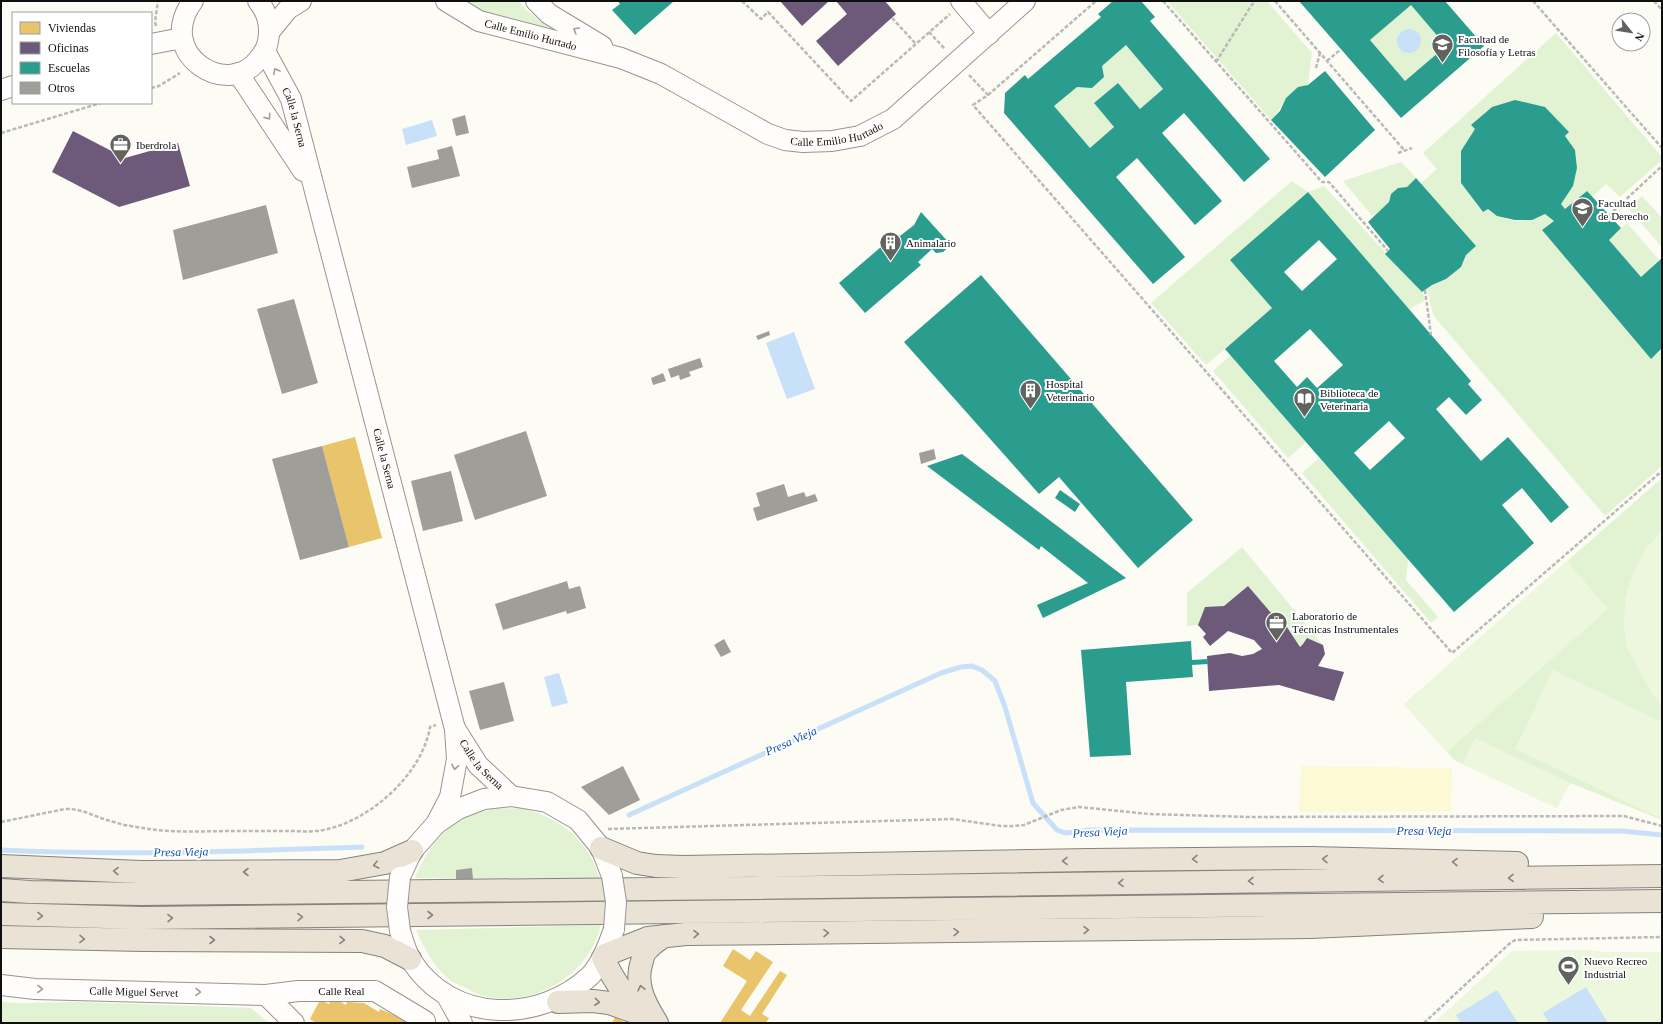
<svg xmlns="http://www.w3.org/2000/svg" width="1663" height="1024" viewBox="0 0 1663 1024" font-family="'Times New Roman',serif">
<style>
.green{fill:#e2f3d3}
.sand{fill:#fdf9d4}
.pitch{fill:#ecf7dd}
.water{fill:#c8e0f8}
.homes{fill:#e9c46a}
.offices{fill:#6d597a}
.schools{fill:#2a9d8f;fill-rule:evenodd}
.lines{fill:none;stroke-linecap:round;stroke-linejoin:round}
.stream{stroke:#c8e0f8;stroke-width:5}
.building{fill:#9f9e99}
.minor-casing{stroke:#969592;stroke-width:22}
.highway-casing{stroke:#83837f;stroke-width:24}
.path{stroke:#b9b9b8;stroke-width:2.5;stroke-dasharray:4 2;stroke-linecap:butt}
.minor{stroke:#fffefd;stroke-width:20}
.highway{stroke:#eae2d5;stroke-width:22}
.minor-bridge-casing{stroke:#969592;stroke-width:22;stroke-linecap:butt}
.minor-bridge{stroke:#fffefd;stroke-width:20}
.oneway{stroke:#9f9e9e}
.oneway2{stroke:#87837c}
.labels{text-anchor:middle;dominant-baseline:central;stroke-width:4;stroke-linejoin:round;paint-order:stroke}
.street-label{font-size:11px;fill:#0f0f0f;stroke:#fff}
.poi-label{font-size:11px;fill:#0f0f0f;stroke:#fff;text-anchor:start}
.water-label{font-size:12px;font-style:italic;fill:#1152a8;stroke:#fff}
</style>
<rect width="100%" height="100%" fill="#fcfbf4"/>
<!-- green -->
<path class="green" d="M463 1H519L525 9 557 34 495 20Z
M1167 1H1267L1312 53 1308 85C1286 90 1285 105 1271 120Z
M1411 5 1446 46 1405 81 1370 40Z
M1556 33 1662 157V160L1620 197 1606 184 1592 197 1586 191 1565 209 1561 204 1573 186 1577 168 1575 150 1565 136 1569 132 1545 107 1515 100 1472 125 1475 129 1461 183 1482 212 1488 209C1507 223 1524 224 1545 214L1554 221 1542 230 1651 359 1662 349V466L1605 516 1433 315 1427 288 1446 279 1461 267 1466 255 1421 183 1437 169 1423 153Z
M1126 45 1163 89 1140 109 1118 83 1094 103 1114 127 1090 148 1054 106Z
M1401 162 1416 178 1407 187 1398 188 1391 194 1389 202 1373 217 1343 181Z
M1292 181 1308 192 1324 186 1422 292 1426 300 1409 309 1308 192 1230 260 1272 308 1206 365 1151 303Z
M1642 196 1662 218V247L1628 208Z
M1627 223 1659 260 1641 277 1609 240Z
M1231 355 1306 442 1288 458 1213 371Z
M1319 458 1408 559 1406 580 1438 617 1431 623 1302 473Z
M1662 478V820L1570 783 1557 808 1454 760 1404 704Z
M1242 547 1323 645 1307 638 1303 644 1300 647 1281 618 1278 621 1248 586 1224 606 1205 607 1198 625 1187 626V593Z
M494 808C504 809 518 807 528 810 564 820 589 843 600 879L415 878C424 856 441 829 464 818 473 814 484 812 494 808Z
M601 925C589 977 531 1010 480 995 475 994 470 990 466 988 462 986 456 984 452 982 434 968 425 950 416 930Z
M1 1002 22 1003 78 1002 251 1008 269 1023H1Z"/>
<!-- sand -->
<path class="sand" d="M1301 766 1452 768 1451 811 1299 812Z"/>
<!-- pitch -->
<path class="pitch" d="M1662 530V705L1652 694 1626 646 1624 625 1625 599 1632 575 1644 551Z
M1567 561 1608 609 1447 752 1404 704Z
M1553 670 1662 722V819L1515 749Z
M1475 738 1570 783 1557 808 1463 764Z
M1588 950 1605 952H1662V1023H1434L1512 951Z"/>
<!-- water -->
<path class="water" d="M1397 41a12 12 0 1 1 24 0a12 12 0 1 1-24 0Z
M432 120 437 136 406 145 402 129Z
M794 332 815 389 787 399 766 343Z
M559 673 568 703 552 707 544 677Z
M1586 987 1608 1023H1549L1543 1013Z
M1497 990 1518 1023H1461L1456 1015Z"/>
<!-- homes -->
<path class="homes" d="M355 437 382 538 349 547 322 446Z
M733 949 750 960 756 951 773 962 741 1010 750 1016 780 971 787 975 762 1014 769 1018 766 1023H720L747 981 723 966Z
M320 1000 329 1004 330 1002 339 1001 346 1005 347 1002 364 1003 379 1012 380 1009 404 1019 409 1023H316L310 1019Z
M615 1017 626 1023H612Z"/>
<!-- offices -->
<path class="offices" d="M780 1H829L802 26Z
M836 1H885L896 14 838 66 816 41 847 14Z
M73 131 125 158 178 143 190 186 119 207 52 172Z
M1248 586 1278 621 1281 618 1300 647 1303 644 1307 638 1323 645 1325 654 1318 666 1344 672 1334 701 1279 685 1209 691 1207 656 1230 653 1242 656 1253 654 1262 649 1254 640 1228 631 1210 646 1203 637 1206 634 1198 625 1205 607 1224 606Z"/>
<!-- schools -->
<path class="schools" d="M618 1H674L635 35 612 10 620 4Z
M1113 1H1141L1155 17 1150 21 1270 159 1244 182 1184 113 1162 133 1222 201 1195 225 1137 158 1116 177 1185 257 1153 284 1004 113 1005 93 1025 75 1028 79 1101 17 1098 14ZM1126 45 1163 89 1140 109 1118 83 1094 103 1114 127 1090 148 1054 106 1077 87 1092 88 1104 77 1102 66Z
M1299 1H1445L1484 46 1401 118ZM1411 5 1446 46 1405 81 1370 40Z
M1325 71 1375 130 1325 177 1271 120 1280 111 1286 98 1298 87 1308 85Z
M1515 100 1545 107 1569 132 1565 136 1575 150 1577 168 1573 186 1561 204 1565 209 1587 191 1621 228 1609 240 1641 277 1662 258V348L1651 359 1542 230 1554 221 1545 214 1532 220H1515L1497 216 1488 209 1483 212 1461 183V151L1475 129 1471 125 1492 107Z
M1416 178 1476 246 1466 255 1461 267 1446 279 1432 285 1422 292 1385 254 1390 249 1368 222 1389 202 1391 194 1398 188 1407 187Z
M1308 192 1471 381 1468 384 1482 400 1466 415 1449 397 1436 409 1481 461 1508 437 1569 507 1551 523 1522 488 1502 505 1534 543 1454 612 1225 349 1272 308 1230 260ZM1319 240 1337 259 1302 291 1284 272ZM1310 329 1343 365 1317 388 1307 377 1297 387 1274 361ZM1389 421 1405 438 1370 470 1354 453Z
M921 212 951 245 943 252 936 253 932 249 918 262 921 265 865 313 839 283 896 234 900 236 914 225Z
M981 275 1193 520 1138 568 1059 477 1039 494 904 342Z
M962 454 1126 578 1043 618 1037 605 1088 583 1041 546 1039 550 927 466Z
M1060 490 1080 504 1075 512 1055 498Z
M1191 641 1192 660 1208 659V664L1192 665 1193 677 1126 682 1131 755 1090 757 1081 650Z"/>
<g class="lines">
<!-- stream -->
<path class="stream" d="M629 815 941 673 961 667 972 666 982 670 995 681 1005 707 1033 803 1057 830 1065 833 1089 830 1622 831 1662 835
M1 850C121 856 242 851 362 847"/>
</g>
<!-- building -->
<path class="building" d="M465 115 469 133 456 136 452 119Z
M452 146 460 176 412 188 407 167 439 159 437 150Z
M266 205 278 253 183 280 173 230Z
M294 299 318 383 282 394 257 309Z
M769 331 770 335 758 340 756 336Z
M700 358 703 367 689 372 691 376 680 380 679 375 671 378 668 369Z
M663 373 666 381 653 385 651 378Z
M526 431 547 496 475 520 454 455Z
M322 446 349 547 300 560 272 459Z
M934 449 936 459 921 464 919 453Z
M451 471 463 521 423 531 411 481Z
M784 484 788 497 804 492 806 497 815 494 818 501 757 521 753 508 760 506 756 493Z
M567 581 569 589 580 586 586 608 567 614 566 611 503 630 495 604Z
M724 639 731 652 721 657 714 645Z
M504 682 514 721 480 730 469 691Z
M623 766 640 800 609 815 581 787Z
M472 868 473 879 456 880V870Z"/>
<g class="lines">
<defs>
<g id="minor">
<path d="M193 1C154 53 227 100 258 60 263 54 267 49 268 41 271 26 268 13 258 1"/>
<path id="s1" d="M446 1 479 21 621 58 661 74 768 134 785 140 803 142 832 141 860 136 893 119 1025 1"/>
<path d="M536 1 549 14 602 46"/>
<path d="M961 1 989 34"/>
<path d="M270 31 288 9 301 1"/>
<path d="M151 44 182 38"/>
<path id="s2" d="M265 51 291 99 455 729 457 759 450 797 436 824"/>
<path d="M238 73 303 171"/>
<path d="M1 90 13 86"/>
<path id="s3" d="M456 730 478 765 511 796"/>
<path d="M400 877 412 851 436 824 458 809 484 799 511 796 547 802 578 820 601 848 612 876"/>
<path d="M400 931C403 940 406 952 411 960 451 1024 540 1024 591 975 602 962 608 946 614 929"/>
<path id="s4" d="M1 985 35 989 266 995 298 991H375L425 1021"/>
<path d="M266 995 294 1023"/>
<path d="M448 998 462 1023"/>
</g>
<path id="highway" d="M601 848 637 863 656 866 683 867 1090 860 1311 858 1517 863
M1 866 141 872 340 871 385 863 412 851
M1 890 30 892 141 894 751 888 1662 876
M1 914 142 918 1662 901
M1 937 143 940 362 941 385 946 410 959
M605 955 648 938 686 934 1311 927 1532 917
M603 958C613 979 625 998 642 1014
M558 1002 593 1001 609 1003 643 1015
M657 1023C645 1004 634 984 642 961 643 956 645 951 649 948 653 943 659 940 664 936"/>
</defs>
<!-- minor casing -->
<use href="#minor" class="minor-casing"/>
<!-- highway casing -->
<use href="#highway" class="highway-casing"/>
<!-- path -->
<path class="path" d="M742 1 761 19 768 12 851 101 950 14
M1163 1 1322 182H1329L1388 251
M1275 1 1405 151
M1533 1 1662 148
M1654 1 1662 10
M892 18 916 44
M156 26 155 22 158 1
M929 32 945 49
M1327 61 1341 49
M1216 62 1251 6 1255 1
M1316 68 1320 53
M969 75 988 95 973 105 1452 653 1662 471
M151 88 159 86 180 73
M988 95 1096 1
M1 133 101 103
M1398 153 1412 148
M1609 215 1662 166
M1425 290 1431 335
M1 822 65 809C83 808 96 818 114 822 125 826 138 827 149 829 177 833 206 831 234 831 252 831 271 831 289 831 298 831 307 832 316 831 365 826 422 776 430 727L436 725
M608 829 952 819 1001 826H1013L1024 825 1061 810 1079 807 1149 814 1249 817 1624 816 1662 826
M1424 1023 1509 944 1515 940 1662 937"/>
<!-- minor -->
<use href="#minor" class="minor"/>
<!-- highway -->
<use href="#highway" class="highway"/>
<defs>
<path id="minor-bridge" d="M612 876 616 902 614 929
M400 877 397 907 400 931"/>
</defs>
<!-- minor-bridge casing -->
<use href="#minor-bridge" class="minor-bridge-casing"/>
<!-- minor-bridge -->
<use href="#minor-bridge" class="minor-bridge"/>
</g>
<!-- one-way arrows -->
<defs><path id="oneway-chevron" d="M-2-3.5L2.5 0L-2 3.5" fill="none" stroke-width="1.6" stroke-linecap="round" stroke-linejoin="round"/></defs>
<g class="oneway">
<use href="#oneway-chevron" transform="translate(576 30) rotate(-149)"/>
<use href="#oneway-chevron" transform="translate(276 71) rotate(-119)"/>
<use href="#oneway-chevron" transform="translate(268 117) rotate(55)"/>
<use href="#oneway-chevron" transform="translate(455 767) rotate(101)"/>
<use href="#oneway-chevron" transform="translate(40 989) rotate(1)"/>
<use href="#oneway-chevron" transform="translate(198 992) rotate(2)"/>
</g>
<g class="oneway2">
<use href="#oneway-chevron" transform="translate(1195 859) rotate(179)"/>
<use href="#oneway-chevron" transform="translate(1325 859) rotate(-179)"/>
<use href="#oneway-chevron" transform="translate(1065 861) rotate(179)"/>
<use href="#oneway-chevron" transform="translate(1455 862) rotate(-179)"/>
<use href="#oneway-chevron" transform="translate(376 865) rotate(166)"/>
<use href="#oneway-chevron" transform="translate(116 871) rotate(-178)"/>
<use href="#oneway-chevron" transform="translate(246 872) rotate(180)"/>
<use href="#oneway-chevron" transform="translate(1511 878) rotate(179)"/>
<use href="#oneway-chevron" transform="translate(1381 879) rotate(179)"/>
<use href="#oneway-chevron" transform="translate(1251 881) rotate(179)"/>
<use href="#oneway-chevron" transform="translate(1121 883) rotate(179)"/>
<use href="#oneway-chevron" transform="translate(430 915)"/>
<use href="#oneway-chevron" transform="translate(40 916) rotate(1)"/>
<use href="#oneway-chevron" transform="translate(300 917) rotate(-1)"/>
<use href="#oneway-chevron" transform="translate(170 918) rotate(-1)"/>
<use href="#oneway-chevron" transform="translate(1086 930) rotate(-1)"/>
<use href="#oneway-chevron" transform="translate(956 932) rotate(-1)"/>
<use href="#oneway-chevron" transform="translate(826 933) rotate(-1)"/>
<use href="#oneway-chevron" transform="translate(696 934) rotate(-1)"/>
<use href="#oneway-chevron" transform="translate(82 939) rotate(1)"/>
<use href="#oneway-chevron" transform="translate(212 940)"/>
<use href="#oneway-chevron" transform="translate(342 940) rotate(2)"/>
<use href="#oneway-chevron" transform="translate(641 988) rotate(-103)"/>
<use href="#oneway-chevron" transform="translate(597 1002) rotate(6)"/>
</g>
<!-- icons -->
<defs>
<symbol id="university-pin" viewBox="-11 -11 22 30"><path d="M0 17L-7.5 6A9.5 9.5 0 1 1 7.5 6Z" fill="#62625f" stroke="#fff"/><path d="M0-5L7-2L0 1L-7-2ZM-4 1L0 2.5L4 1V4Q0 6-4 4Z" fill="#fff"/></symbol>
<symbol id="office-pin" viewBox="-11 -11 22 30"><path d="M0 17L-7.5 6A9.5 9.5 0 1 1 7.5 6Z" fill="#62625f" stroke="#fff"/><path d="M-6-3h4V-5.5h4V-3h4V5H-6ZM-1-4.5V-3h2v-1.5ZM-6 0V1H6V0Z" fill="#fff"/></symbol>
<symbol id="building-pin" viewBox="-11 -11 22 30"><path d="M0 17L-7.5 6A9.5 9.5 0 1 1 7.5 6Z" fill="#62625f" stroke="#fff"/><path d="M-4-6H4V6H1V3H-1V6H-4ZM-2.5-4.3h1.7v1.8h-1.7ZM.8-4.3h1.7v1.8H.8ZM-2.5-1h1.7V.8h-1.7ZM.8-1h1.7V.8H.8Z" fill="#fff"/></symbol>
<symbol id="library-pin" viewBox="-11 -11 22 30"><path d="M0 17L-7.5 6A9.5 9.5 0 1 1 7.5 6Z" fill="#62625f" stroke="#fff"/><path d="M-6-4Q-3-5.5-.7-3.5V5Q-3 3-6 4ZM6-4Q3-5.5 .7-3.5V5Q3 3 6 4Z" fill="#fff"/></symbol>
<symbol id="stadium-pin" viewBox="-11 -11 22 30"><path d="M0 17L-7.5 6A9.5 9.5 0 1 1 7.5 6Z" fill="#62625f" stroke="#fff"/><path d="M0-5a6.5 5 0 1 0 0 10a6.5 5 0 1 0 0-10ZM-3.5-1.8h7v3.6h-7Z" fill="#fff"/></symbol>
</defs>
<g fill-rule="evenodd">
<use href="#university-pin" x="1430" y="32" width="25" height="34"/>
<use href="#office-pin" x="108" y="132" width="25" height="34"/>
<use href="#university-pin" x="1570" y="196" width="25" height="34"/>
<use href="#building-pin" x="878" y="230" width="25" height="34"/>
<use href="#building-pin" x="1018" y="378" width="25" height="34"/>
<use href="#library-pin" x="1292" y="386" width="25" height="34"/>
<use href="#office-pin" x="1264" y="610" width="25" height="34"/>
<use href="#stadium-pin" x="1556" y="954" width="25" height="34"/>
</g>
<g class="labels">
<!-- street labels -->
<g class="street-label">
<text stroke="none"><textPath href="#s1" startOffset="92">Calle Emilio Hurtado</textPath></text>
<text stroke="none"><textPath href="#s2" startOffset="73">Calle la Serna</textPath></text>
<text stroke="none"><textPath href="#s1" startOffset="422">Calle Emilio Hurtado</textPath></text>
<text stroke="none"><textPath href="#s2" startOffset="426">Calle la Serna</textPath></text>
<text stroke="none"><textPath href="#s3" startOffset="43">Calle la Serna</textPath></text>
<text stroke="none"><textPath href="#s4" startOffset="133">Calle Miguel Servet</textPath></text>
<text stroke="none"><textPath href="#s4" startOffset="341">Calle Real</textPath></text>
</g>
<!-- poi labels -->
<g class="poi-label">
<text x="1458" y="39">Facultad de<tspan x="1458" dy="13">Filosofía y Letras</tspan></text>
<text x="136" y="145">Iberdrola</text>
<text x="1598" y="203">Facultad<tspan x="1598" dy="13">de Derecho</tspan></text>
<text x="906" y="243">Animalario</text>
<text x="1046" y="384">Hospital<tspan x="1046" dy="13">Veterinario</tspan></text>
<text x="1320" y="393">Biblioteca de<tspan x="1320" dy="13">Veterinaria</tspan></text>
<text x="1292" y="616">Laboratorio de<tspan x="1292" dy="13">Técnicas Instrumentales</tspan></text>
<text x="1584" y="961">Nuevo Recreo<tspan x="1584" dy="13">Industrial</tspan></text>
</g>
<!-- water labels -->
<g class="water-label">
<text transform="translate(791 741) rotate(-24)">Presa Vieja</text>
<text x="1424" y="831">Presa Vieja</text>
<text transform="translate(1100 832) rotate(-3)">Presa Vieja</text>
<text transform="translate(181 852) rotate(-1)">Presa Vieja</text>
</g>
</g>
<!-- border -->
<rect width="1663" height="1024" fill="none" stroke="#0f0f0f" stroke-width="4"/>
<!-- legend -->
<rect x="12" y="12" width="140" height="92" fill="#ffffff" stroke="#9f9f9f"/>
<rect x="20" y="22" width="20" height="12" fill="#e9c46a" stroke="#9f9f9f"/>
<text x="48" y="32" font-size="12" fill="#0f0f0f">Viviendas</text>
<rect x="20" y="42" width="20" height="12" fill="#6d597a" stroke="#9f9f9f"/>
<text x="48" y="52" font-size="12" fill="#0f0f0f">Oficinas</text>
<rect x="20" y="62" width="20" height="12" fill="#2a9d8f" stroke="#9f9f9f"/>
<text x="48" y="72" font-size="12" fill="#0f0f0f">Escuelas</text>
<rect x="20" y="82" width="20" height="12" fill="#9f9e99" stroke="#9f9f9f"/>
<text x="48" y="92" font-size="12" fill="#0f0f0f">Otros</text>
<!-- north arrow -->
<g transform="translate(1631 32) rotate(120)"><circle r="19" fill="#ffffff" stroke="#9f9f9f"/>
<path d="M0-3L7 15L0 10L-7 15Z" fill="#62625f"/>
<text y="-6" font-size="11" font-weight="bold" text-anchor="middle" fill="#0f0f0f">N</text>
</g>
</svg>
